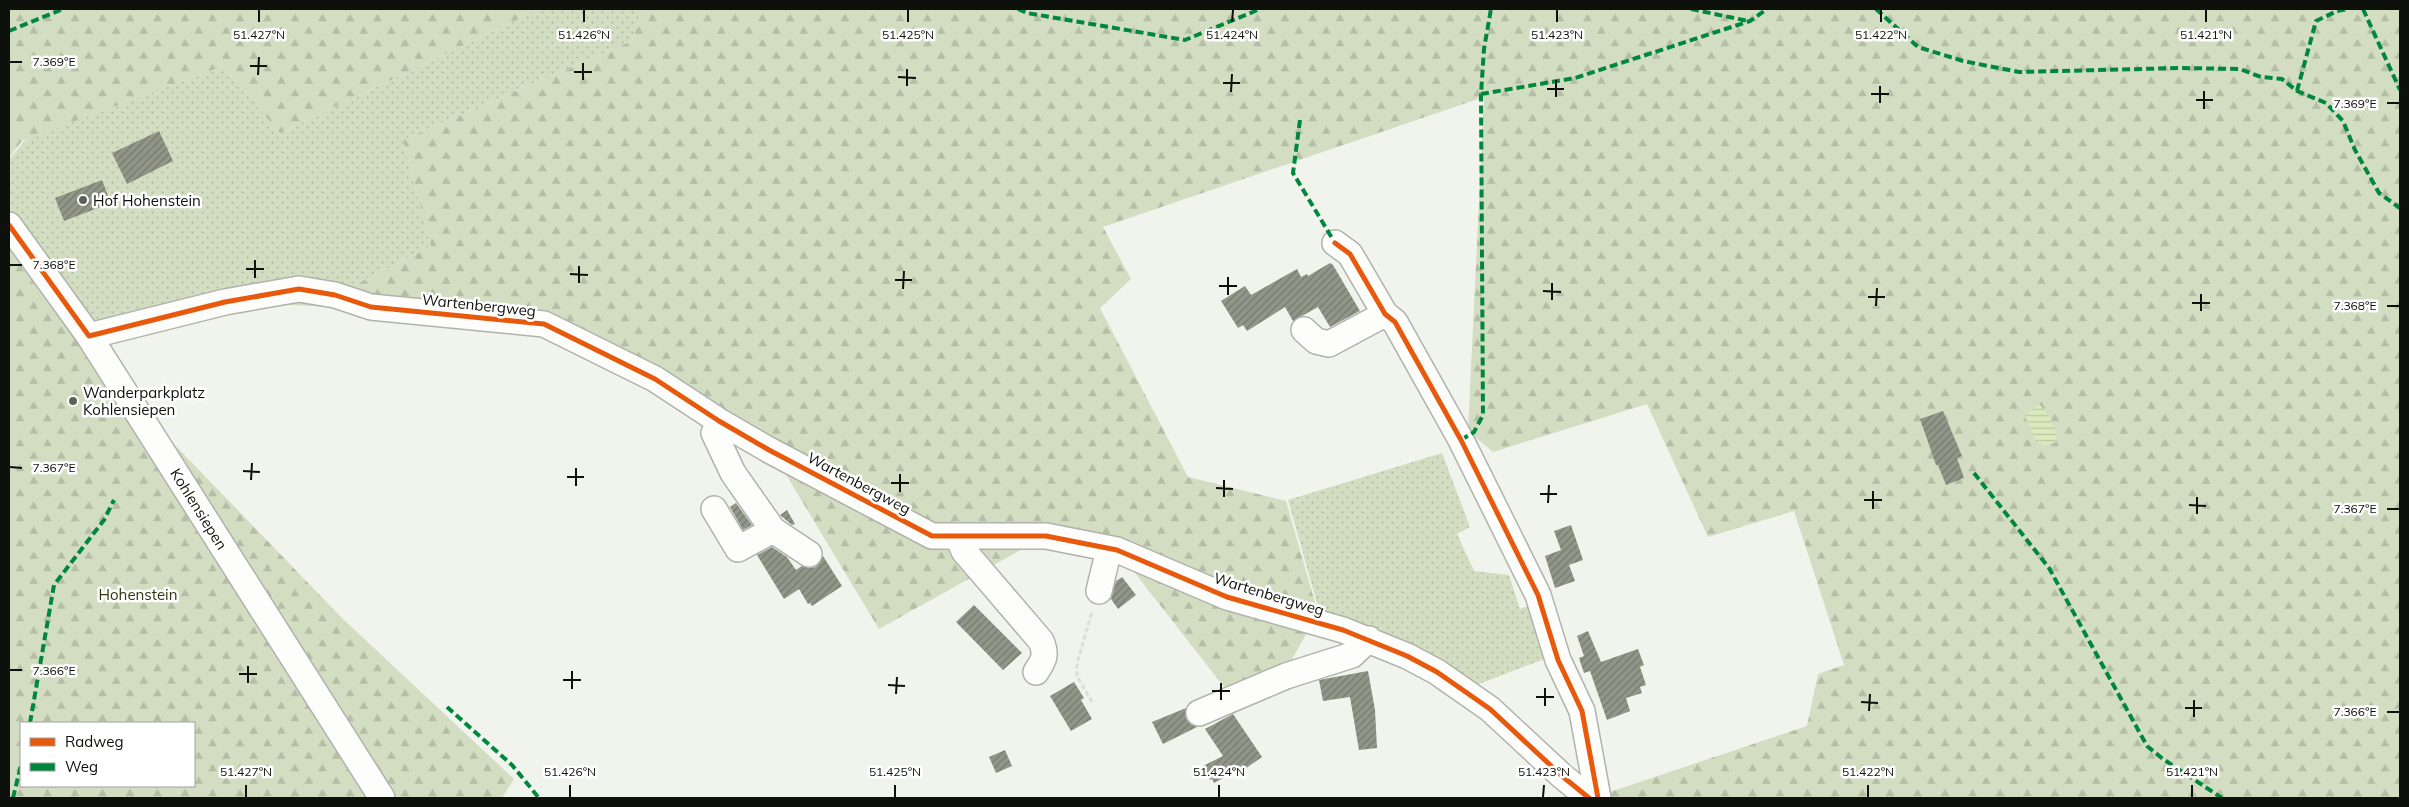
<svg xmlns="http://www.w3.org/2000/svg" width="2409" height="807" viewBox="0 0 2409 807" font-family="Mulish,sans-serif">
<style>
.grass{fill:url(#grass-dots)}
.forest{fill:url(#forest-firs);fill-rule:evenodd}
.water{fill:url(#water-rules)}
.building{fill:url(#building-hatch)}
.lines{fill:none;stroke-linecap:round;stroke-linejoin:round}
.minor-casing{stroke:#b0b2ac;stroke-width:28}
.path{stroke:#dddedc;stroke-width:3;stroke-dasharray:5 2.5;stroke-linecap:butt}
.minor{stroke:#fdfdfc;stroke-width:25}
.quiet{stroke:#00873e;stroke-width:4;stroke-dasharray:8 4;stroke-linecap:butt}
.cycleway-casing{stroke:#fff;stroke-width:8}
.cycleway{stroke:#e8590c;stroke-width:5}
.ticks{fill:none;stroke:#0e100b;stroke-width:2}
.poi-dot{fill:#5d605a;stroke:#fff;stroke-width:2}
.labels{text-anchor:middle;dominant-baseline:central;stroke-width:5;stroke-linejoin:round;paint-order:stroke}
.poi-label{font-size:15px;fill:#0e100b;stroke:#fff;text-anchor:start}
.street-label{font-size:15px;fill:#0e100b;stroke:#fff}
.park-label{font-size:15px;fill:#2c390e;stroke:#fff}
.ticks-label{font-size:12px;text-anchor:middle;fill:#0e100b;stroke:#fff;stroke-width:5;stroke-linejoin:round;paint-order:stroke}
</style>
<defs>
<pattern id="grass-dots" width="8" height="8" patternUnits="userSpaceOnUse" patternTransform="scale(1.25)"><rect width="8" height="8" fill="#d3ddc2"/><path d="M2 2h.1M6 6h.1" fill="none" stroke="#b4bda5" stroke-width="1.8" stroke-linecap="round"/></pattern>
<pattern id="forest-firs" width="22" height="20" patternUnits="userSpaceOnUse" patternTransform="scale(1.25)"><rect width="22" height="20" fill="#d3ddc2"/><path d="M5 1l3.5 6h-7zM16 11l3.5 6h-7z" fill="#b4bda5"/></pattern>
<pattern id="water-rules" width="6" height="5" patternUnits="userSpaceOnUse" patternTransform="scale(1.25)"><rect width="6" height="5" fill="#dbeabe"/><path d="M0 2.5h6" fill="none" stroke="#bbc8a2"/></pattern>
<pattern id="building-hatch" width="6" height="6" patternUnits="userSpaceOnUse" patternTransform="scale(1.25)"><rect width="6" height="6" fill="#929688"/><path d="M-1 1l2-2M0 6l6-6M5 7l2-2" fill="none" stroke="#76796d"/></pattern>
</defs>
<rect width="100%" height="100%" fill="#f1f4ec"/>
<!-- grass -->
<path class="grass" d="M540 9H642L632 41 403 140 431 246 335 295 331 307 249 303 102 334 68 330 9 250V160L26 139 223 66 280 133Z
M1442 453 1470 527 1457 534 1474 571 1509 575 1520 609 1534 604 1550 657 1471 687 1320 614 1288 500Z"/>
<!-- forest -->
<path class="forest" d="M9 9H540L280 133 223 66 22 141 9 158Z
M642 9H2400V798H1592L1807 726 1818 674 1844 665 1794 511 1708 537 1647 404 1493 452 1468 431 1484 97 1103 227 1131 279 1100 308 1188 477 1286 501 1318 613 1291 661 1224 687 1117 550 1046 536 879 629 782 468 544 324 335 295 431 246 403 140 632 41Z
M9 250 68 330 170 440 343 619 514 779 502 798H9ZM21 723H194V786H21Z"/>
<!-- water -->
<path class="water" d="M2039 404C2048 414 2058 427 2056 442L2045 446 2036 441 2025 416Z"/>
<!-- building -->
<path class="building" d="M159 131 173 161 127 184 112 153Z
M102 180 111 203 64 221 55 198Z
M1330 263 1333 265 1360 311 1330 327 1318 307 1293 321 1285 307 1247 331 1243 325 1238 328 1221 301 1245 286 1251 295 1297 269 1301 277 1307 274 1308 276Z
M1943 411 1962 456 1957 458 1964 478 1946 485 1938 465H1936L1920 419Z
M736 503 752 525 743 530 730 507Z
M787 510 795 524 792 525 780 515Z
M1571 525 1583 560 1569 565 1575 581 1555 588 1545 556 1561 550 1554 531Z
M772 547 787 557 796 570 802 566 809 568 816 567 823 556 842 586 812 606 810 603 808 604 799 589 784 599 757 555Z
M1122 577 1136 595 1118 609 1111 599 1116 581Z
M974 605 1022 653 1003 670 956 622Z
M1588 631 1601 662 1638 649 1644 665 1640 667 1646 685 1640 687 1642 693 1626 698 1630 711 1607 720 1590 671 1584 673 1579 658 1584 656 1577 636Z
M1368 671 1375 710 1377 748 1359 750 1350 697 1323 701 1319 680Z
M1074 682 1084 698 1081 700 1092 719 1071 731 1050 696Z
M1186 708V719L1197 727 1163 744 1152 722Z
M1233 714 1262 757 1242 771 1241 769 1214 783 1212 779 1210 780 1203 766 1223 756 1205 729Z
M1005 750 1012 766 996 773 989 757Z"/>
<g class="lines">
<defs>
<path id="minor" d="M9 225 89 336 382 798
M1335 243 1350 254 1385 314 1395 322 1461 440 1538 595 1558 660 1582 711 1598 798
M1304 330 1316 341 1329 344 1385 314
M89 336 225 302 299 289 335 295 371 307 544 324 655 379 719 421 769 450 932 536H1046L1117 550 1227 597 1343 630 1407 656 1437 672 1490 709 1562 776 1589 798
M719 421 714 433 733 473 773 530 809 554
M714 509 738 549 773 530
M958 537 964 551 1041 641C1047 655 1044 660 1036 672
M1099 591 1109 549
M1199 713 1286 676 1352 655 1369 639"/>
</defs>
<!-- minor casing -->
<use href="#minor" class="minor-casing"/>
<!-- path -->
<path class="path" d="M1092 702 1077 676V663L1092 612"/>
<!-- minor -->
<use href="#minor" class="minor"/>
<!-- quiet -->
<path class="quiet" d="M1018 9 1027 13 1185 40 1260 9
M1691 9 1748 21
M1876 9 1918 47 1963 61 2019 72 2180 68 2240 69 2261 77 2282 79 2297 91 2326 103 2343 121 2355 150 2379 193 2400 208
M2363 9 2400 90
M9 31 63 9
M2297 91 2316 21 2337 11 2349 9
M1481 94 1575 78 1750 21 1767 9
M1300 120 1293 173 1335 243
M1461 440 1474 432 1483 415 1481 94 1484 49 1491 9
M1974 473 2049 568 2147 746 2163 759 2222 798
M447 707 512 765 539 798
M30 723 54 585 104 520 114 500
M13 798 21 765"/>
<defs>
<path id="cycleway" d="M9 225 89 336 225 302 299 289 335 295 371 307 544 324 655 379 719 421 769 450 932 536H1046L1117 550 1227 597 1343 630 1407 656 1437 672 1490 709 1562 776 1589 798
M1335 243 1350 254 1385 314 1395 322 1461 440 1538 595 1558 660 1582 711 1598 798"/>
</defs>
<!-- cycleway casing -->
<use href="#cycleway" class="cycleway-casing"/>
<!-- cycleway -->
<use href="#cycleway" class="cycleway"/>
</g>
<!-- ticks -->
<path class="ticks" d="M259 22V10M584 22V10M908 22V10M1232 22 1233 10M1557 22V10M1881 22V10M2206 22V10M10 62H22M250 66H267M574 72H592M258 75 259 57M898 77 916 78M583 80V63M1223 83H1240M907 86V69M1547 89H1564M1231 92 1232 74M1871 94H1889M1556 97V80M2196 100H2213M1880 103V86M2387 103H2399M2204 109V91M10 265H22M246 269H264M570 274 588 275M255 278V260M895 280H912M579 283V266M1219 286H1237M903 289 904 271M1543 291 1561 292M1228 295V277M1868 297H1885M1552 300V283M2192 303H2210M1876 306 1877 288M2387 306H2399M2201 311V294M10 467 22 468M243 471 260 472M567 477H584M251 480 252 463M891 483H909M576 486V468M1216 488 1233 489M900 492V474M1540 494H1557M1224 497V480M1864 500H1882M1548 503 1549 485M2189 505 2206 506M1873 509V491M2387 509H2399M2197 514V497M10 670H22M239 674H257M563 680H581M248 683V666M888 685 905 686M572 689V671M1212 691H1230M896 694 897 677M1536 697H1554M1221 700V683M1861 702 1878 703M1545 706V688M2185 708H2202M1869 711 1870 694M2387 712H2399M2194 717V700M246 797V785M570 797V785M895 797V785M1219 797V785M1543 797 1544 785M1868 797V785M2192 797V785"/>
<!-- markers -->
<g class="poi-dot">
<circle cx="83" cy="200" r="5"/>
<circle cx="73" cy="401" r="5"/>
</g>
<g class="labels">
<!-- poi labels -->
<g class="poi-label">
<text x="93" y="200">Hof Hohenstein</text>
<text x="83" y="392">Wanderparkplatz<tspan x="83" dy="17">Kohlensiepen</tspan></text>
</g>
<!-- street labels -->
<g class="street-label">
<text transform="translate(479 305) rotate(6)">Wartenbergweg</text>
<text transform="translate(859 483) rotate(28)">Wartenbergweg</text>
<text transform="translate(199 509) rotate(58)">Kohlensiepen</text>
<text transform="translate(1269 594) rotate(17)">Wartenbergweg</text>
</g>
<!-- park labels -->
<g class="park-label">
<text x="138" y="594">Hohenstein</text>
</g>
</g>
<g class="ticks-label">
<text x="259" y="39">51.427°N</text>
<text x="584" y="39">51.426°N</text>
<text x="908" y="39">51.425°N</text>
<text x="1232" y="39">51.424°N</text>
<text x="1557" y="39">51.423°N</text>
<text x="1881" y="39">51.422°N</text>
<text x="2206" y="39">51.421°N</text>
<text x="54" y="66">7.369°E</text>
<text x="2355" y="108">7.369°E</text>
<text x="54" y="269">7.368°E</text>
<text x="2355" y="310">7.368°E</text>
<text x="54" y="472">7.367°E</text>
<text x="2355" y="513">7.367°E</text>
<text x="54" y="675">7.366°E</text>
<text x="2355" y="716">7.366°E</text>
<text x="246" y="776">51.427°N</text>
<text x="570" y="776">51.426°N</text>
<text x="895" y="776">51.425°N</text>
<text x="1219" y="776">51.424°N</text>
<text x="1544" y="776">51.423°N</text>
<text x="1868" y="776">51.422°N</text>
<text x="2192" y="776">51.421°N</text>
</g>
<!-- border -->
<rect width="2409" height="807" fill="none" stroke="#0e100b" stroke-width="20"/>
<!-- legend -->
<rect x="20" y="722" width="175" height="65" fill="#ffffff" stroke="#9f9f9d"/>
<rect x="30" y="738" width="25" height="8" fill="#e8590c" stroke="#9f9f9d"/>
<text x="65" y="747" font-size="15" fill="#0e100b">Radweg</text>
<rect x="30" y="763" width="25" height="8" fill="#00873e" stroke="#9f9f9d"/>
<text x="65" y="772" font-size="15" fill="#0e100b">Weg</text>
</svg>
